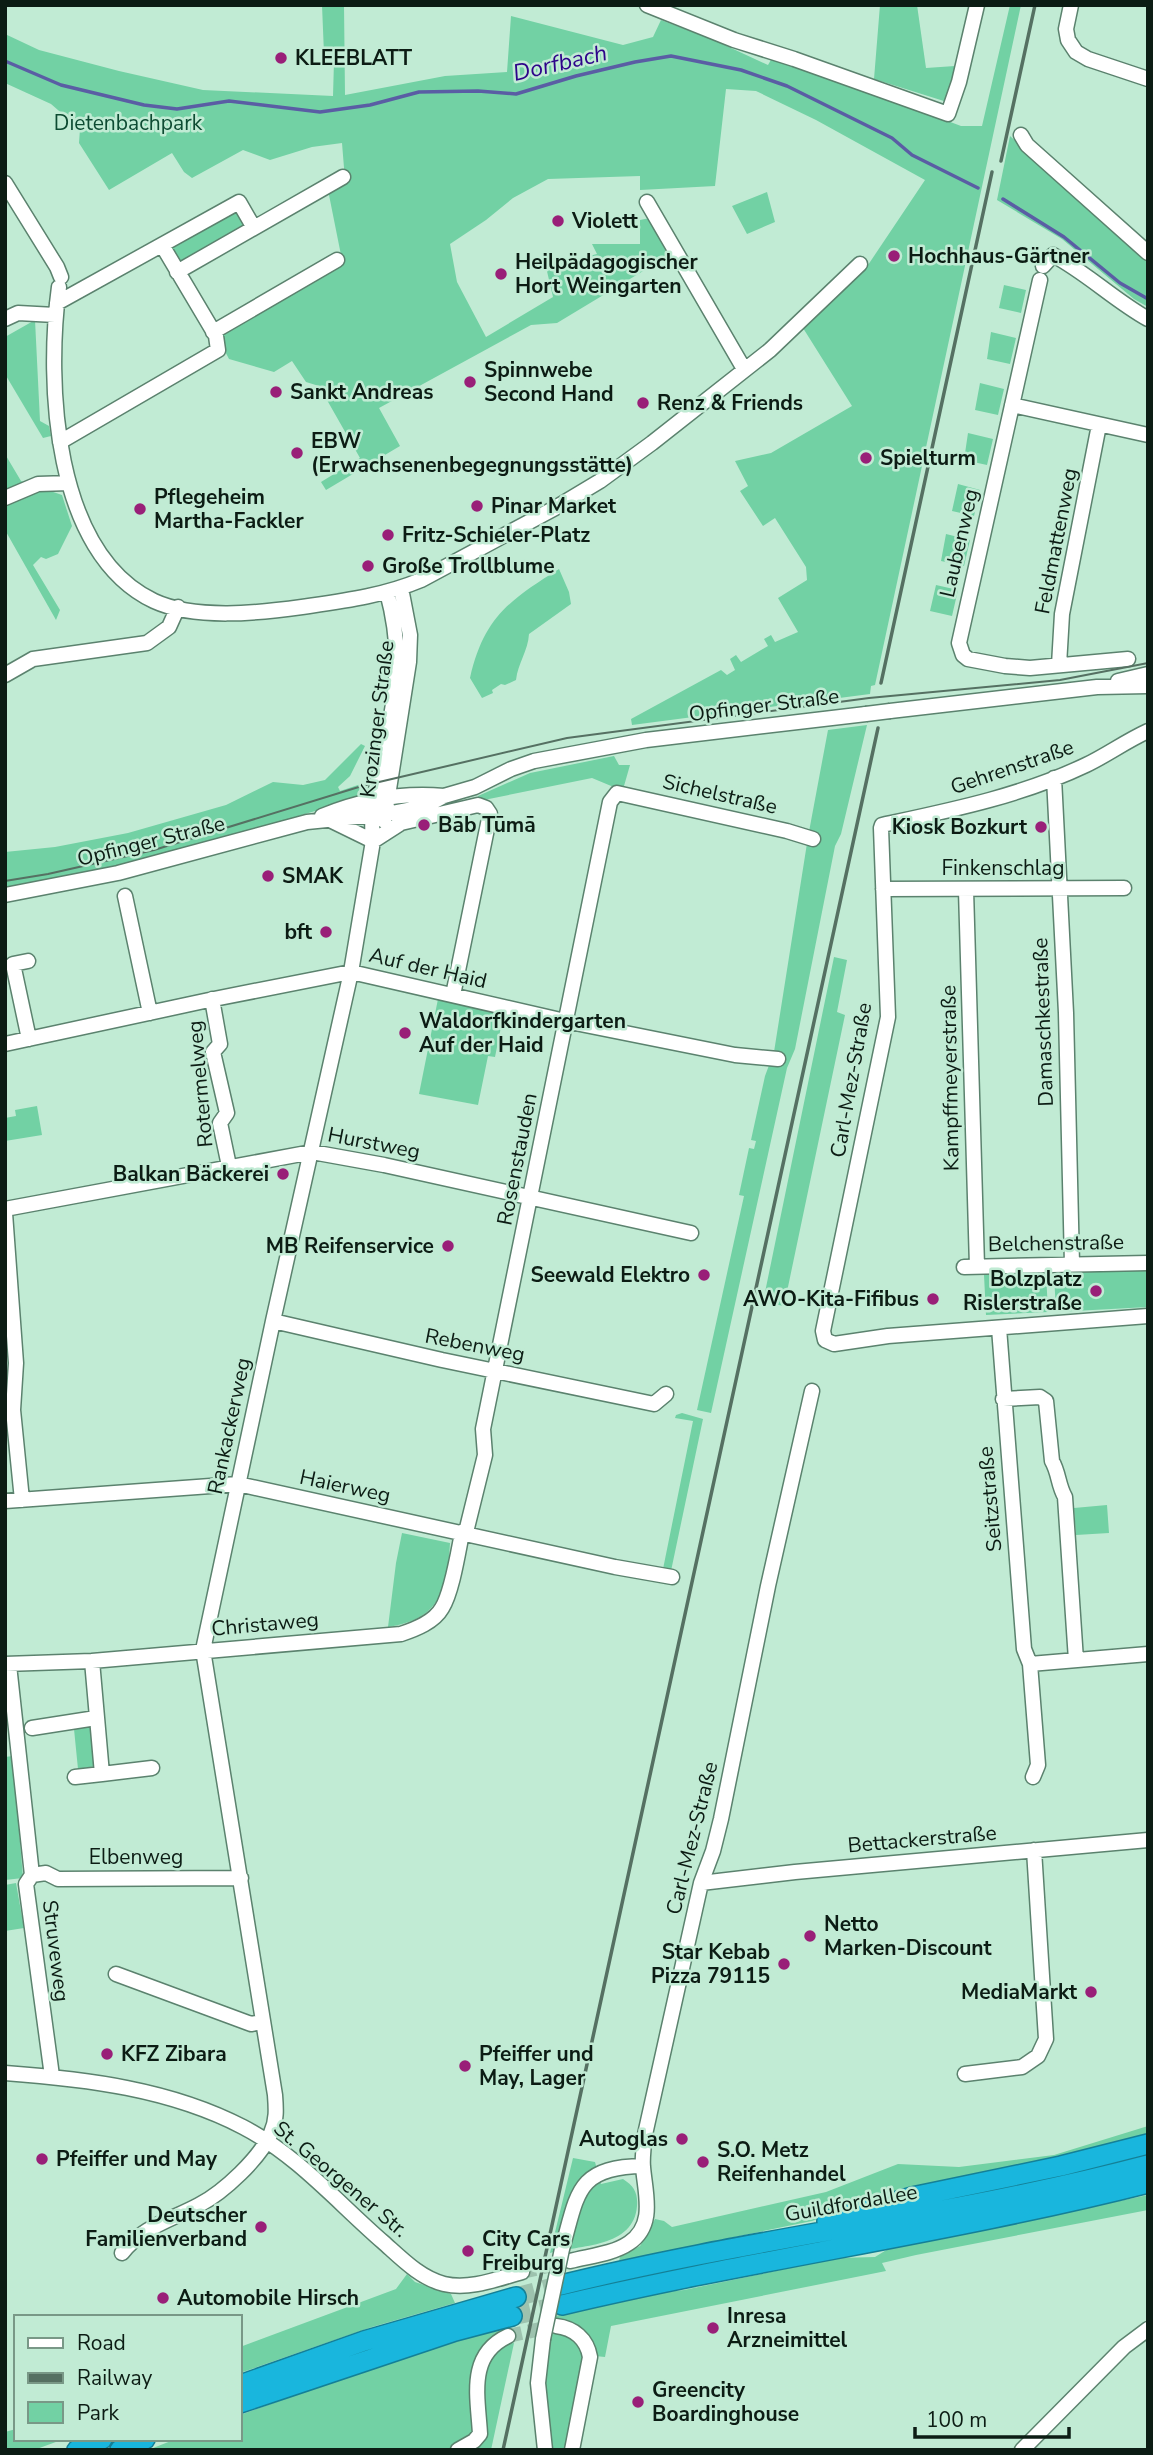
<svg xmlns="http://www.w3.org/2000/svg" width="1153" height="2455" viewBox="0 0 1153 2455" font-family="'Nunito Sans',sans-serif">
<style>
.green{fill:#72d1a4}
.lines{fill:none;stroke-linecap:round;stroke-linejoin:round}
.stream{stroke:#5a5da4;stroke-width:3.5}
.minor-tunnel{stroke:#9dc2ae;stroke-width:14;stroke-dasharray:14 7;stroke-linecap:butt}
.highway-tunnel{stroke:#9dc2ae;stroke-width:19;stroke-dasharray:19 10;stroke-linecap:butt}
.minor-casing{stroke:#5b826e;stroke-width:17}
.highway-casing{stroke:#148097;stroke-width:22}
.minor{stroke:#fff;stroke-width:14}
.highway{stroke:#19b6dd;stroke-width:19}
.tram{stroke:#557062;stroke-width:2}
.rail{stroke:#557062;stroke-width:3.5}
.minor-bridge-casing{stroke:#5b826e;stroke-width:17;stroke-linecap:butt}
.minor-bridge{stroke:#fff;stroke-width:14}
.poi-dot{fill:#991f78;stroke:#c1ebd4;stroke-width:2.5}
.labels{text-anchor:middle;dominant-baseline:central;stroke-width:5;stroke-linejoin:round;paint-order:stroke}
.poi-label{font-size:21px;font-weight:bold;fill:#0c1c14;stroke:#c1ebd4;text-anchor:start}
.park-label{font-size:21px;fill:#0d4b32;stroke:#c1ebd4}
.street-label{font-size:21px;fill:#0c1c14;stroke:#c1ebd4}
.water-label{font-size:23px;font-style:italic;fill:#2e048a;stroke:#c1ebd4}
</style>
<rect width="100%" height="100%" fill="#c1ebd4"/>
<!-- green -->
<path class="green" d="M322 5H344L345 95 445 76 507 72 511 16 623 45 653 37 661 20 716 41 768 65 772 58 815 71 961 126H982L1010 5H1021L875 685 871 686 870 694 632 725 631 719 721 670 727 675 735 670 730 659 736 655 741 662 768 646 764 639 771 635 775 642 798 632 778 598 807 580 806 567 775 518 763 526 740 491 748 486 735 461 771 453 852 406 803 328 866 268 925 180 816 120 756 91 726 89 715 186 640 190V176L548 179 513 198 486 220 450 244 457 282 486 337 553 297 546 267 597 254 592 244H640V220L650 218 668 256 557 323 531 325 379 408 400 446 326 490 321 482 360 458 319 386 306 382 292 361 274 372 229 359 216 334 342 260 328 190 345 180 342 143 312 147 270 160 243 150 192 178 184 172 172 153 109 190 79 143 80 129 51 104 5 83V34L39 50 119 71 203 90 333 96 334 61 324 54Z
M880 5H917L926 68 955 66 947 102 874 79Z
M1010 136 1148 260V307L1134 299 1062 239 997 200Z
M767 192 775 222 747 234 732 206Z
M238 209 247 224 180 263 171 247Z
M1004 285 1026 290 1021 313 999 308Z
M35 320 40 421 49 426 51 436 43 438 5 374V337Z
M991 332 1016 338 1010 364 987 359Z
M980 383 1004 389 998 415 975 410Z
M968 433 993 439 987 465 964 460Z
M5 454 21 481 62 495 72 526 58 554 46 559 41 557 33 565 60 610 56 620 5 530Z
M958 484 980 490 974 516 952 511Z
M946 534 970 540 964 566 941 561Z
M559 569 569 592 571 604 529 634C528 651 518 663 516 680L505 685 501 684 492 690 493 693 482 698 470 678C484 618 508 601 559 569Z
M936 585 958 590 952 616 930 611Z
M867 725 841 834 835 846 795 1049 787 1068 711 1413 697 1410 744 1196 739 1195 749 1148 754 1149 756 1141 751 1140 765 1076 774 1052 808 837 828 730Z
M361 744 365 746 350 776 338 787 340 791 361 784 356 799 158 857 5 888V852L55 847 128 833 226 805 273 782 303 785 325 780Z
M614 756 619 765H630L624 786 616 788 592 778 479 801 478 796 530 773Z
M834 957 847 960 837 1012 845 1015 784 1306 763 1302Z
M438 999 504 1012 495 1057 488 1056 478 1105 419 1094Z
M37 1106 42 1135 5 1141V1118L16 1116 15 1110Z
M1148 1269V1307L1056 1312 1054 1274Z
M1046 1272 1048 1312 986 1315 984 1275Z
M682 1413 703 1419 671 1571 663 1569 693 1421 675 1418 676 1415Z
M1107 1505 1109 1533 1076 1535 1074 1508Z
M402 1533 450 1543C447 1591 440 1619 388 1627L396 1563Z
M91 1726 96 1766 78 1769 74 1729Z
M13 1756 23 1878 5 1880V1757Z
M16 1883 24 1928 5 1931V1885Z
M1148 2126V2139L846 2209 812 2221 619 2261 620 2257 640 2246 655 2219 664 2221 672 2227 826 2192 898 2164 959 2167 1054 2155Z
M573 2158 595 2162 601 2184 623 2179C634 2186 638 2193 637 2206 634 2248 579 2245 550 2253Z
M1148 2195V2210L916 2255 882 2263 886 2271 611 2326 605 2357 595 2356 568 2450H552L548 2432 543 2364 556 2316 656 2293 684 2290 838 2258 875 2257 888 2249Z
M407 2274 415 2282 451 2294 455 2303 372 2327 240 2373V2347L396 2289Z
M510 2326 506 2344 514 2343 491 2450H148L176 2439H240V2415L399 2358Z
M16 2429V2439H64L34 2450H5V2432Z"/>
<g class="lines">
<!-- stream -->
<path class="stream" d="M5 61 61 85 144 105 177 109 229 101 320 112 370 105 419 92 478 91 516 94 576 76 635 62 671 56 741 70 787 86 892 138 912 155 978 188
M1003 199 1064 237 1120 283 1148 299"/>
<!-- minor-tunnel -->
<path class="minor-tunnel" d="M522 2272 569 2261
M508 2336 554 2326"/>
<!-- highway-tunnel -->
<path class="highway-tunnel" d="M516 2297 561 2285
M512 2316 562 2305"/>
<defs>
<path id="minor" d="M647 5 734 40 794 59 948 114 959 82 977 5
M1071 5 1066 29 1068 40 1076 52 1088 59 1148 79
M1021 135 1027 145 1148 253
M5 183 57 267 61 277
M647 202 744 369
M1043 266 1053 255C1087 273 1114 300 1148 319
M177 272 343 177
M1040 280 959 643 963 655 968 659 1005 666 1030 668 1128 659
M59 287C46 382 53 553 154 601 195 620 259 613 302 607 343 601 383 596 421 580L555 508 600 481 652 443 770 350 860 264
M57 303 239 202 254 228
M5 319 18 313 55 315
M213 332 337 260
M1012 405 1148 435
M60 442 218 350 216 336 162 245
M5 498 38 484 69 483
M1059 665 1062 614 1099 425
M5 675 33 659 147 643 169 627 178 607
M1118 681 1148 674
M890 711 1097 687 1148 686
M1148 731C1126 741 1107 755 1086 765 1021 796 952 810 882 825L881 828 888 1017 823 1331 825 1340 834 1344 888 1336 1148 1316
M1054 778 1066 1013 1072 1264
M322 816C361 800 402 792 444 796
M330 820 373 841
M384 821 409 662 410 635 401 588
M373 841 401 823 478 805 486 808 490 814 453 995
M883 889 1124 888
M966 890 977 1266
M5 895 118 873 307 822 386 814 412 809 429 804 444 796 475 787 511 769 534 761 646 740 866 714
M125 896 150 1013
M28 961 13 964 29 1039
M212 999 220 1044 213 1052 227 1113 220 1123 229 1166
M5 1044 209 1000 351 972 565 1021 735 1055 778 1059
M5 1209 312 1152 384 1165 691 1233
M5 1213 16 1363 13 1410 22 1500
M964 1267 1148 1263
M273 1321 442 1360 654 1404 666 1394
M999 1328 1024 1649 1030 1664 1038 1765 1033 1777
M1003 1399 1040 1397 1046 1401 1052 1461C1059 1473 1058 1485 1065 1497L1076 1660
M5 1501 238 1484 615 1567 672 1577
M5 1664 92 1661 401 1634C416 1629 434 1622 442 1608 452 1592 458 1553 462 1533L467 1528 485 1455 483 1429 610 802 617 793 787 831 813 839
M1030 1664 1148 1654
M9 1665 32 1875 26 1884 52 2076
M32 1728 96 1718
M102 1774 152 1768
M75 1777 102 1774 92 1661
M32 1875 46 1873 58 1879 241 1878
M701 1883 795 1872 1148 1840
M116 1974 251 2024 263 2022
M5 2073C86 2079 170 2089 243 2127 297 2155 338 2203 383 2242 401 2258 420 2278 444 2284 470 2290 497 2279 522 2272
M965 2074 1022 2067 1038 2056 1046 2039 1034 1850
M562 2249C578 2193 576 2167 643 2166
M122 2253C142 2227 171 2220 199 2205 224 2192 260 2158 271 2133 277 2120 276 2108 275 2095L203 1650 273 1321 351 972 373 841C370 813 376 789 382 762 395 697 405 658 387 592
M570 2261C589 2256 613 2254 629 2243 656 2225 645 2193 643 2167 642 2158 644 2148 644 2139L701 1883 713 1851 721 1819 768 1586 812 1391
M556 2326C574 2328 587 2339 590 2357L572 2450
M543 2339 538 2383 545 2450
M458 2450 474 2441 480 2434C478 2397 467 2355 508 2336
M1022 2450 1124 2347 1148 2329"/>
<path id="highway" d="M827 2221 912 2197 1061 2166 1148 2144
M561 2285C755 2237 955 2216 1148 2165
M562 2305C756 2259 954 2232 1148 2183
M240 2385 364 2341 516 2297
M240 2403 455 2331 512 2316
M77 2450 102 2439
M120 2450 145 2439"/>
</defs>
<!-- minor casing -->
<use href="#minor" class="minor-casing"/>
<!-- highway casing -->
<use href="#highway" class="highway-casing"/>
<!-- minor -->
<use href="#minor" class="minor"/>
<!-- highway -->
<use href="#highway" class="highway"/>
<!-- tram -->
<path class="tram" d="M5 881 48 874 154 850 362 786 567 738 869 698 1060 680 1148 663"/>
<!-- rail -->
<path class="rail" d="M1001 161 1035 5
M881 683 992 172
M503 2450 878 728"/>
<defs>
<path id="minor-bridge" d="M866 714 890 711
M543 2339 562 2249"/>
</defs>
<!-- minor-bridge casing -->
<use href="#minor-bridge" class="minor-bridge-casing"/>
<!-- minor-bridge -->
<use href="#minor-bridge" class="minor-bridge"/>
</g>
<!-- markers -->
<g class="poi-dot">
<circle cx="281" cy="58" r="7"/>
<circle cx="558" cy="221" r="7"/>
<circle cx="894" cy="256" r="7"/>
<circle cx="501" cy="274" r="7"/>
<circle cx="470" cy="382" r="7"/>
<circle cx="276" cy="392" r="7"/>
<circle cx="643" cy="403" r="7"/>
<circle cx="297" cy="453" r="7"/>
<circle cx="866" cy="458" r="7"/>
<circle cx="477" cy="506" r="7"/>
<circle cx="140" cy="509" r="7"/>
<circle cx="388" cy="535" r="7"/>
<circle cx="368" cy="566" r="7"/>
<circle cx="424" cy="825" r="7"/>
<circle cx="1041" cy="827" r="7"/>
<circle cx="268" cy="876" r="7"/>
<circle cx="326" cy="932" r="7"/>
<circle cx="405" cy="1033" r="7"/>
<circle cx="283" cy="1174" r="7"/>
<circle cx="448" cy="1246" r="7"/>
<circle cx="704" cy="1275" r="7"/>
<circle cx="1096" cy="1291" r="7"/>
<circle cx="933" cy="1299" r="7"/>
<circle cx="810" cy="1936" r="7"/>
<circle cx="784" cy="1964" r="7"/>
<circle cx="1091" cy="1992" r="7"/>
<circle cx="107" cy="2054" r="7"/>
<circle cx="465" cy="2066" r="7"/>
<circle cx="682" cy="2139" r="7"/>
<circle cx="42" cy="2159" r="7"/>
<circle cx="703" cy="2162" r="7"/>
<circle cx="261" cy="2227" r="7"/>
<circle cx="468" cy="2251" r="7"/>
<circle cx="163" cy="2298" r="7"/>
<circle cx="713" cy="2328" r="7"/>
<circle cx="638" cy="2402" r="7"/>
</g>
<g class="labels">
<!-- poi labels -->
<g class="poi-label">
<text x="295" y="58">KLEEBLATT</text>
<text x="572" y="221">Violett</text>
<text x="908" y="256">Hochhaus-Gärtner</text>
<text x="515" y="262">Heilpädagogischer<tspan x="515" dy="24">Hort Weingarten</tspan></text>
<text x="484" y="370">Spinnwebe<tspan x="484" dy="24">Second Hand</tspan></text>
<text x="290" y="392">Sankt Andreas</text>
<text x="657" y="403">Renz &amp; Friends</text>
<text x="311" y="441">EBW<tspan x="311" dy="24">(Erwachsenenbegegnungsstätte)</tspan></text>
<text x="880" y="458">Spielturm</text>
<text x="154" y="497">Pflegeheim<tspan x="154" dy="24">Martha-Fackler</tspan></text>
<text x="491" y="506">Pinar Market</text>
<text x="402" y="535">Fritz-Schieler-Platz</text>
<text x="382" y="566">Große Trollblume</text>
<text x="438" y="825">Bāb Tūmā</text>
<text x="1027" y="827" text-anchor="end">Kiosk Bozkurt</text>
<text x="282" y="876">SMAK</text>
<text x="312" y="932" text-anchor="end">bft</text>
<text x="419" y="1021">Waldorfkindergarten<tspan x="419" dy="24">Auf der Haid</tspan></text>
<text x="269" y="1174" text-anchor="end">Balkan Bäckerei</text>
<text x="434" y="1246" text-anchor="end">MB Reifenservice</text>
<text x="690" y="1275" text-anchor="end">Seewald Elektro</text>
<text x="1082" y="1279" text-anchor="end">Bolzplatz<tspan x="1082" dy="24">Rislerstraße</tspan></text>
<text x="919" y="1299" text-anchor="end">AWO-Kita-Fifibus</text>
<text x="824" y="1924">Netto<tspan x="824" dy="24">Marken-Discount</tspan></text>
<text x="770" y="1952" text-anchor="end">Star Kebab<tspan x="770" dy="24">Pizza 79115</tspan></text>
<text x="1077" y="1992" text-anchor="end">MediaMarkt</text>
<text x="121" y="2054">KFZ Zibara</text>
<text x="479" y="2054">Pfeiffer und<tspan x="479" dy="24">May, Lager</tspan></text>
<text x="668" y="2139" text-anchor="end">Autoglas</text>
<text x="717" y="2150">S.O. Metz<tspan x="717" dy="24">Reifenhandel</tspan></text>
<text x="56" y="2159">Pfeiffer und May</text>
<text x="247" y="2215" text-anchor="end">Deutscher<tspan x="247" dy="24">Familienverband</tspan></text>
<text x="482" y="2239">City Cars<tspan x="482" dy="24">Freiburg</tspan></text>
<text x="177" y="2298">Automobile Hirsch</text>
<text x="727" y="2316">Inresa<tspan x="727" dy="24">Arzneimittel</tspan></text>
<text x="652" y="2390">Greencity<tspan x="652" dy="24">Boardinghouse</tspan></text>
</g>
<!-- park labels -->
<g class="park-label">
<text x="128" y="123">Dietenbachpark</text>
</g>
<!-- street labels -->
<g class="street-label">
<text transform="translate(1056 541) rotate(-79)">Feldmattenweg</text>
<text transform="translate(959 543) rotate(-77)">Laubenweg</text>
<text transform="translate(764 705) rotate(-7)">Opfinger Straße</text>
<text transform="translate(377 719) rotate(-83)">Krozinger Straße</text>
<text transform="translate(1012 767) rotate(-19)">Gehrenstraße</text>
<text transform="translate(720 794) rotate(13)">Sichelstraße</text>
<text transform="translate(151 841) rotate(-14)">Opfinger Straße</text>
<text x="1003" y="868">Finkenschlag</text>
<text transform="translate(428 968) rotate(13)">Auf der Haid</text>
<text transform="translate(1043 1022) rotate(-92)">Damaschkestraße</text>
<text transform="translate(950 1078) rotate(-91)">Kampffmeyerstraße</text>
<text transform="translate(851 1080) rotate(-80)">Carl-Mez-Straße</text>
<text transform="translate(200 1084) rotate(-95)">Rotermelweg</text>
<text transform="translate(374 1143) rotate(11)">Hurstweg</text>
<text transform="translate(517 1159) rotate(-79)">Rosenstauden</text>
<text transform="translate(1056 1243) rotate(-1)">Belchenstraße</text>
<text transform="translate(475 1345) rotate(11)">Rebenweg</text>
<text transform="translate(229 1426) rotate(-78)">Rankackerweg</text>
<text transform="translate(345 1486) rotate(12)">Haierweg</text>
<text transform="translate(990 1499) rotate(-95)">Seitzstraße</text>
<text transform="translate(265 1624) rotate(-5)">Christaweg</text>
<text transform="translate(692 1838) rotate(-76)">Carl-Mez-Straße</text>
<text transform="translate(922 1839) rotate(-5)">Bettackerstraße</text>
<text x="136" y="1857">Elbenweg</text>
<text transform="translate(56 1951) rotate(83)">Struveweg</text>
<text transform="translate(341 2179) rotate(40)">St. Georgener Str.</text>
<text transform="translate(851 2203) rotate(-10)">Guildfordallee</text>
</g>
<!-- water labels -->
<g class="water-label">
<text transform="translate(560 63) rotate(-13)">Dorfbach</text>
</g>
</g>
<!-- border -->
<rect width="1153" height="2455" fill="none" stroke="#0c1c14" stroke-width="14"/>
<!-- legend -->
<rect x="14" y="2315" width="228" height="126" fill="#c1ebd4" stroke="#799887" stroke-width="2"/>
<rect x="28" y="2338" width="35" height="10" fill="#ffffff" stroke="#799887" stroke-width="2"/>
<text x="77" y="2350" font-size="21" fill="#0c1c14">Road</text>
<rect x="28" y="2373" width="35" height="10" fill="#557062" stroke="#799887" stroke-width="2"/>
<text x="77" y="2385" font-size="21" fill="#0c1c14">Railway</text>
<rect x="28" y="2402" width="35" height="21" fill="#72d1a4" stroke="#799887" stroke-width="2"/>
<text x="77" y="2420" font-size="21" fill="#0c1c14">Park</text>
<!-- scale -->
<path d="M915 2427v10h154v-10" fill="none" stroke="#0c1c14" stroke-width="3.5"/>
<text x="926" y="2427" font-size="21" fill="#0c1c14" stroke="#c1ebd4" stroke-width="5" paint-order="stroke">100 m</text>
</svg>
